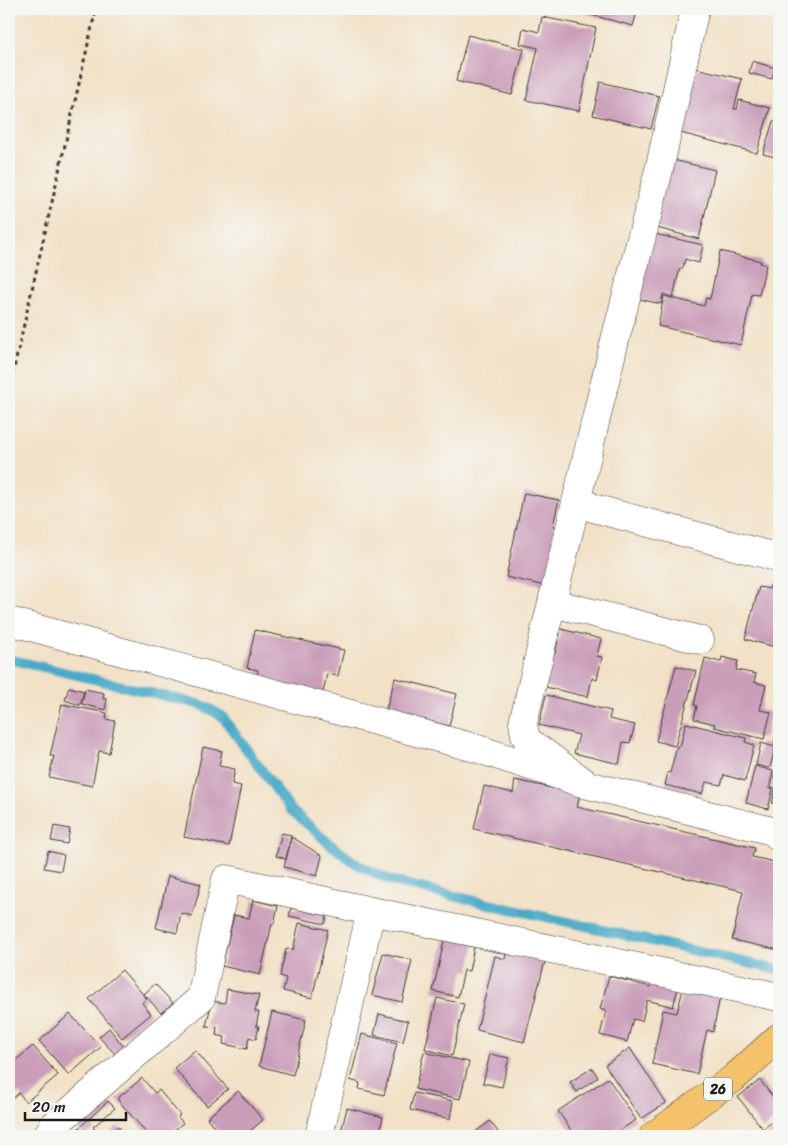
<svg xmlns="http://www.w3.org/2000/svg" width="788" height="1145" viewBox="0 0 788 1145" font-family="Sriracha,sans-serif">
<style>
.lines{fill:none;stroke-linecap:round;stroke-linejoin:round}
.stream{stroke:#48aac7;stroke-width:10}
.building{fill:#ca9eb9}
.minor-casing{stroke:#3c3a36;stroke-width:29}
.primary-casing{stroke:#3c3a36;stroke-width:29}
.path{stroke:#3c3a36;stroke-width:3;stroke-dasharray:4 4;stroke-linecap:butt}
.minor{stroke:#fff;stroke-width:28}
.primary{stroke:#f3c26a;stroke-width:28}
.labels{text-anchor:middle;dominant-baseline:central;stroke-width:4.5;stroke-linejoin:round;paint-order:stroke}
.shield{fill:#f6f6f2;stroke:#5d5d5c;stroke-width:1}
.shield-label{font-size:14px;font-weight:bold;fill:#1c1c1c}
</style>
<rect width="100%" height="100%" fill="#f6f6f2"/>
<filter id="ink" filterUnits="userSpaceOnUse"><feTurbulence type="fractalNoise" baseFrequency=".02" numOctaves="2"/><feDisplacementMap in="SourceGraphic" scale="10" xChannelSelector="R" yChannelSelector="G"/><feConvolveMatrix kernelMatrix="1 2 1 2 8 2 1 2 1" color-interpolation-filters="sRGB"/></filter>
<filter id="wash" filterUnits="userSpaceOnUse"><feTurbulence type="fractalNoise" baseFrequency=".0096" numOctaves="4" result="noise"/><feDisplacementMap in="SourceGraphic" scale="20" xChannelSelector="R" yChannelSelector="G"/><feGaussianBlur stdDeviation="1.12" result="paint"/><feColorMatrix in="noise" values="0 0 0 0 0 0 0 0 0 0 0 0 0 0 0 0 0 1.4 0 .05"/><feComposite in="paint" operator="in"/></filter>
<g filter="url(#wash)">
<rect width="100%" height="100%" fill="#f2e1c6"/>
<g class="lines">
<!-- stream -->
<path class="stream" d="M9 659 202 705 222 716 291 810 331 845 358 865 390 880 436 892 779 970"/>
</g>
<g id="blocks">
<!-- building -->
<path class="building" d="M577 9H638L633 26 576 11Z
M542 17 596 28 579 111 526 100 538 48 520 44 523 28 539 32Z
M468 35 524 49 512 95 456 81Z
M752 61 775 68 772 79 749 73Z
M691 67 742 79 734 109H737L739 100 770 108 757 153 677 132Z
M600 82 659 96 651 129 593 115Z
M773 121 779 122V158L763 154Z
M669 159 715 170 699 239 653 227Z
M650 233 703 245 699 263 685 259 683 268H680L673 297 663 294 661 304 635 298Z
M720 251 761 261 760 263 766 265 759 295 752 294 741 345 658 326 664 296 704 306 706 298 710 299Z
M524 493 559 500 553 526 558 527 545 586 506 577Z
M771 583 779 585V648L745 639 759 587 769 589Z
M561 629 601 639 597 656 602 657 597 680 592 678 588 697 546 687 551 665 549 664 552 652 555 653Z
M255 630 344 650 338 676 327 674 322 697 256 682 258 670 247 668Z
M722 657 738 661 736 670 756 674 754 682 766 685 760 710 771 712 764 739 714 727 715 724 694 719 697 706 694 705 705 658 721 662Z
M676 666 696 671 675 746 656 741Z
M395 678 457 694 449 726 386 710Z
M69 687 84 691 80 705 65 700Z
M85 689 104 693 103 699H107L105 710 82 704Z
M546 695 611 711 609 719 635 725 630 743 623 742 619 764 574 753 579 735 539 725Z
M62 704 107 713 106 719 115 721 109 753 99 751 92 786 49 777 54 756H50Z
M686 723 746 738 745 742 754 745 745 781 724 775 721 785 706 782 702 794 665 785 668 772 670 773 677 746 680 747Z
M779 724V743L774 742Z
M761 743 775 747 770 768 756 765Z
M203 747 222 751 219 766 235 769 232 784 241 786 229 846 184 837Z
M779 757V789L771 787Z
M755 766 773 771 769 788 773 789 768 809 746 803Z
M515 780 580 794 577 807 755 848 752 857 779 863V950L732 940 743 891 474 829 484 786 513 793Z
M775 790 779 792V804L772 803Z
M54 826 70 829 67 844 51 841Z
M282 833 291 835 286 859 276 856Z
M292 837 322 856 317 876 284 867Z
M48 851 64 855 61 871 44 868Z
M168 876 201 884 192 916 181 913 177 933 156 928Z
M253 900 278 906 274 924H272L260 975 222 966 234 915 249 918Z
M291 908 327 916 325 924 289 916Z
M299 923 328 930 312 998 283 991 286 978 280 976 286 949 293 950Z
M445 936 475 942 469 971 464 970 458 997 433 991Z
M506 952 545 961 524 1042 477 1030 495 956 505 959Z
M383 953 412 960 402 1002 372 995Z
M122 970 147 999 142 1003 151 1014 122 1038 89 999Z
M609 976 651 987 652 982 678 988 673 1007 647 1000 642 1021 633 1019 627 1042 600 1035 606 1011 600 1009Z
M155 984 173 1003 161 1013 144 994Z
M227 989 259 995 255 1012H259L256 1026H259L256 1039 249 1037 247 1049 223 1044 225 1037 216 1035 217 1027 206 1026 212 1001 225 1003Z
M683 989 720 997 713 1032 707 1030 697 1074 652 1064 663 1010 677 1013Z
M437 998 464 1004 452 1056 425 1049Z
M272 1012 306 1020 293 1075 259 1066Z
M70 1014 101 1047 69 1075 39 1041Z
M379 1014 408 1021 403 1042 374 1035Z
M109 1028 124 1047 115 1054 99 1037Z
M362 1034 397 1043 384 1095 359 1089 360 1083 350 1080Z
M33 1046 58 1075 26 1102 19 1093 11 1100 9 1097V1066Z
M630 1048 666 1103 641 1119 605 1065Z
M195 1050 228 1089 207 1106 174 1068Z
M424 1052 469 1062 460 1099 415 1089Z
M490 1054 509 1058 502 1087 483 1083Z
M592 1068 598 1077 577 1092 570 1082Z
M142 1078 155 1093 159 1090 180 1115 178 1117 183 1123 167 1136H149L117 1099Z
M608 1078 636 1120 611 1136H575L558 1111Z
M760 1080 779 1105V1116L763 1129 738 1097Z
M238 1091 263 1120 244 1136H222L207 1118Z
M414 1093 453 1101 450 1119 410 1110Z
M108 1101 115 1108 93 1127 95 1129 84 1136 79 1128Z
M347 1108 383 1117 379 1136H340Z
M490 1121 501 1136H470Z
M118 1126 127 1136H106Z
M779 1126V1136H767Z"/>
</g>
</g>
<g filter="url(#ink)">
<use href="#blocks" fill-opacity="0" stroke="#3c3a36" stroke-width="1"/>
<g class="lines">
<defs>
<path id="minor" d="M578 499 593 508 779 558
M553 603 700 640
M9 621 475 748 588 785 772 831 779 837
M588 785 528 741 525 735 523 723 614 344 659 170 695 9
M47 1136 53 1126 201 998 226 879 371 911
M319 1136 371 911 779 997"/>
<path id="primary" d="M653 1136 734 1078 779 1037"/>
</defs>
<!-- minor casing -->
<use href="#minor" class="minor-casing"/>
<!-- primary casing -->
<use href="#primary" class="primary-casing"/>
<!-- path -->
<path class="path" d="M9 390 96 9"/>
<!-- minor -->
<use href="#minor" class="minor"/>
<!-- primary -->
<use href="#primary" class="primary"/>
</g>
</g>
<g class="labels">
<!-- shield labels -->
<rect class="shield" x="704" y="1077.5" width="28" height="23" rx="4"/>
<g class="shield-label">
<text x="718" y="1089">26</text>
</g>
</g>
<!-- margin -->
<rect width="788" height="1145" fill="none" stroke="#f6f6f2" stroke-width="30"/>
<!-- scale -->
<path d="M25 1112v8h101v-8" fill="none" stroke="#1c1c1c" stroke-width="2.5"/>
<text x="32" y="1112" font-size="15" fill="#1c1c1c" stroke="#f6f6f2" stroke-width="4" paint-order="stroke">20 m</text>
</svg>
